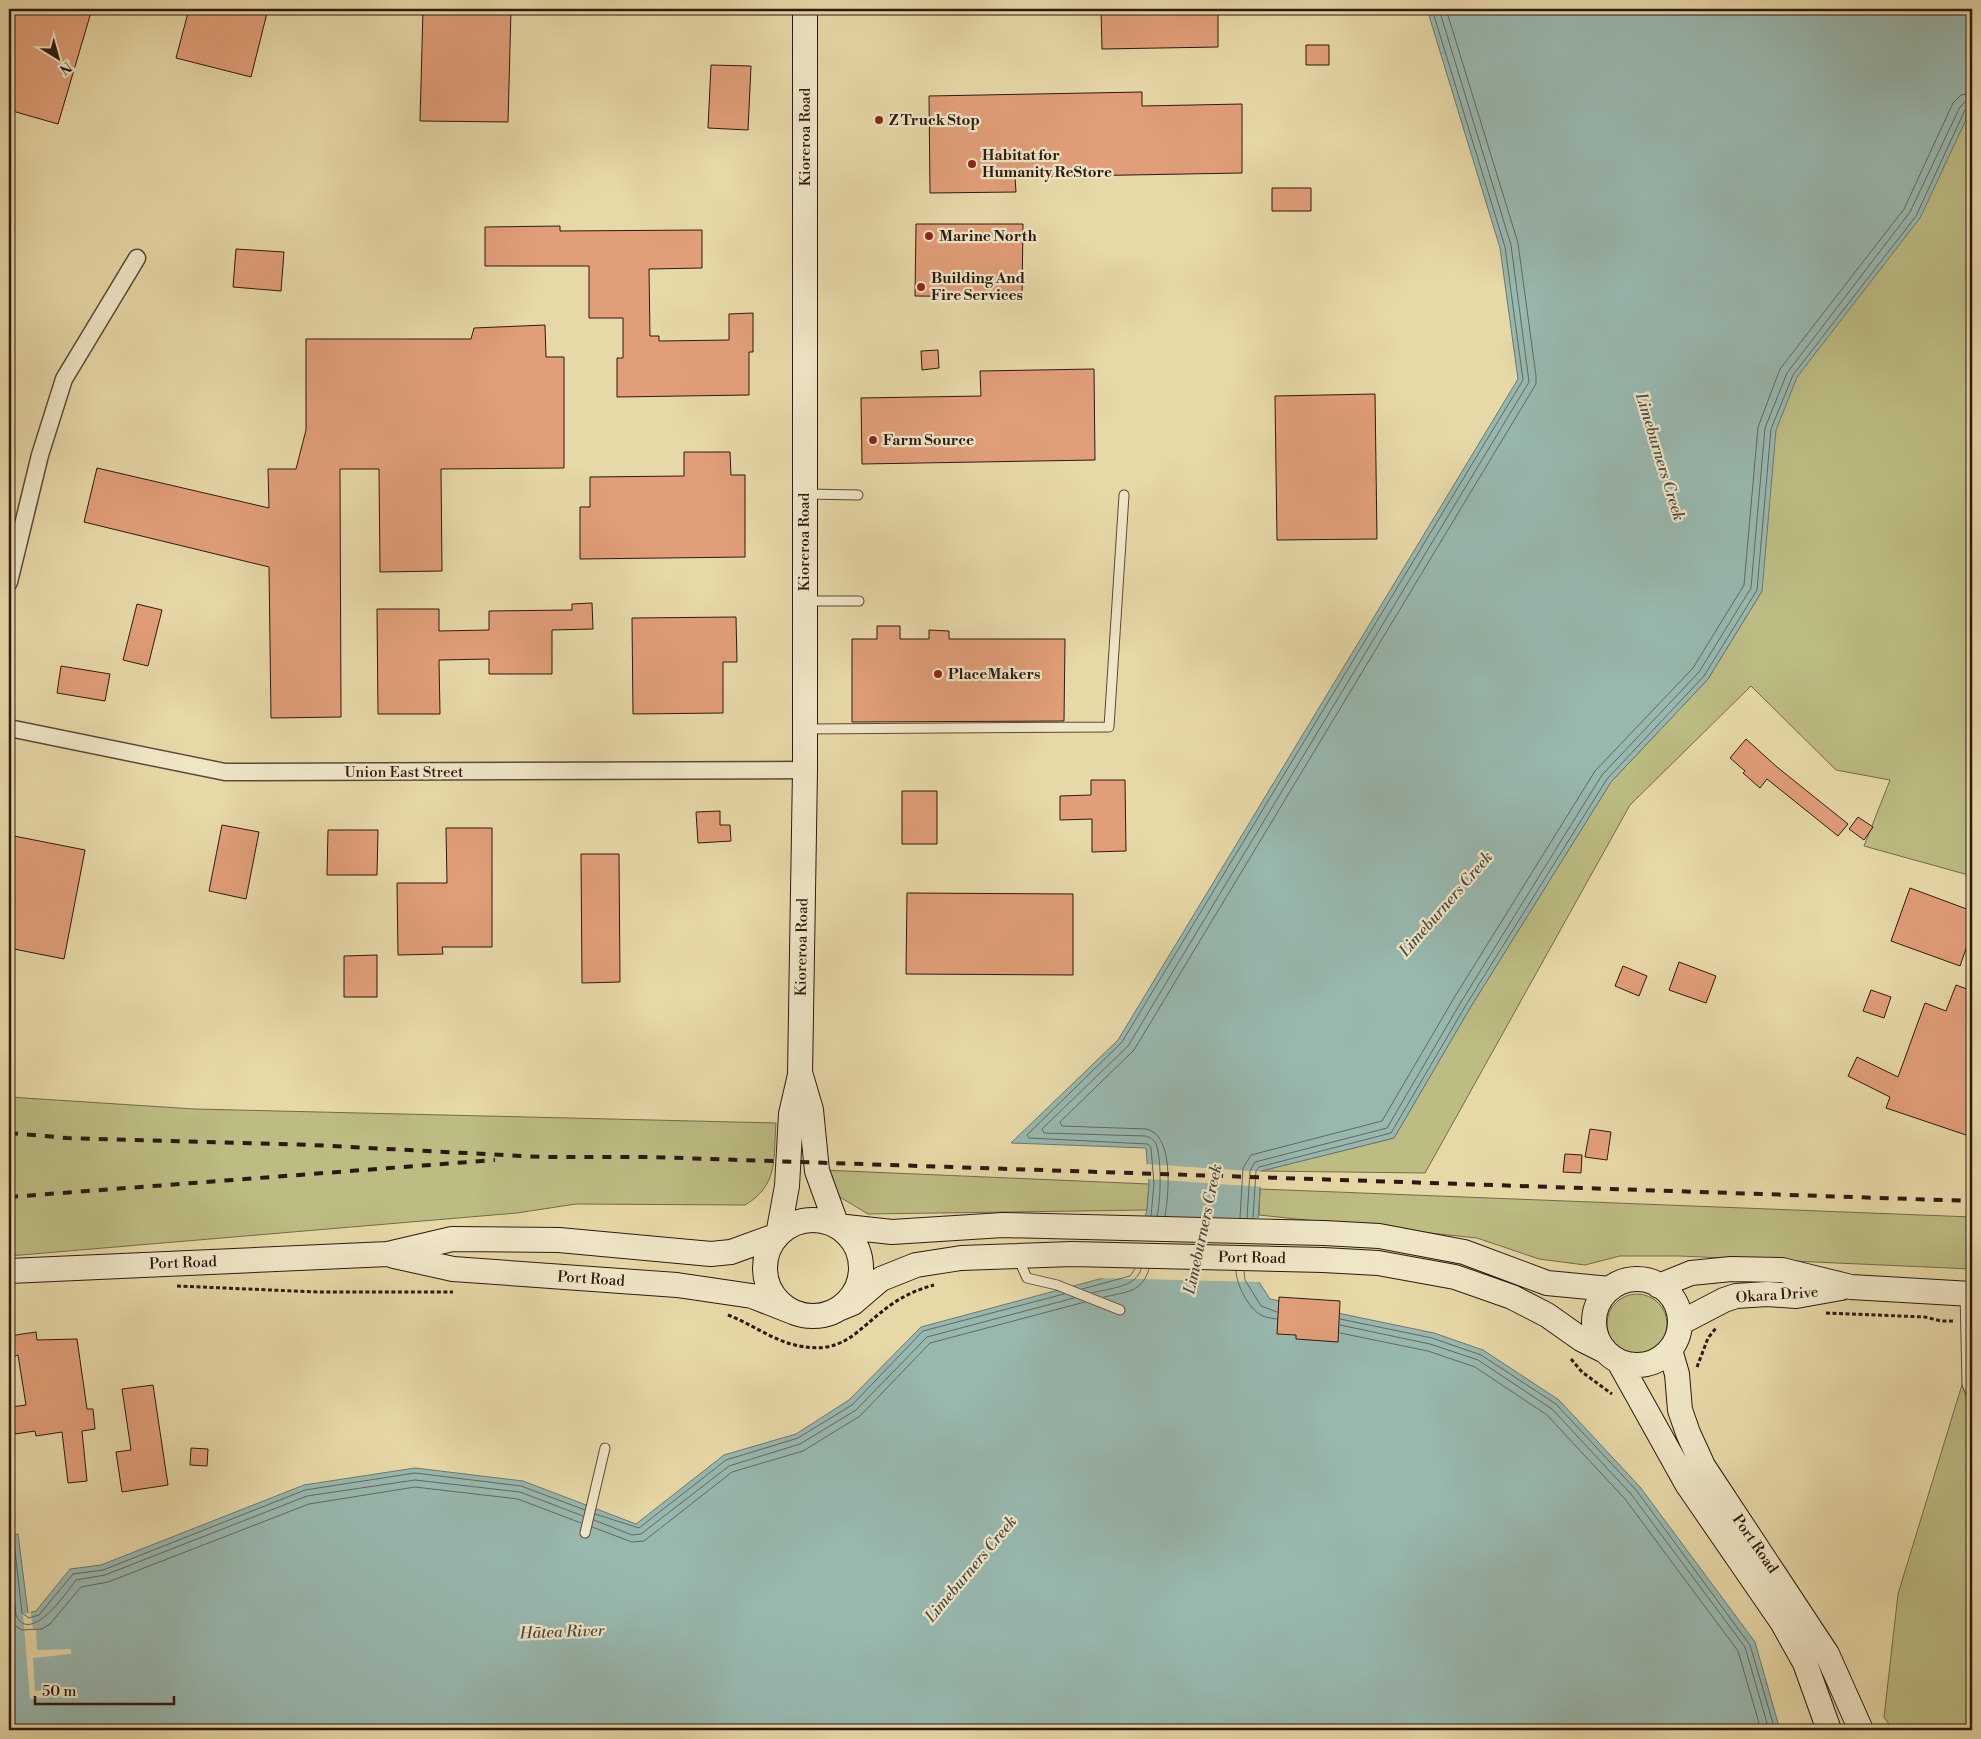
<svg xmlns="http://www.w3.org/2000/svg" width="1981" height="1739" viewBox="0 0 1981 1739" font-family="'Libre Bodoni',serif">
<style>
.green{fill:#bcbc83;stroke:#746a4a}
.water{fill:#98b8af;stroke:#6d7870}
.pier{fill:#e7d8a7}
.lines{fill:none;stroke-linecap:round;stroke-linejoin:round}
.shore{stroke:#626860;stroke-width:1}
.building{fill:#e19e79;stroke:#2d1911}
.lane-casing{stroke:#5c4936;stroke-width:11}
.street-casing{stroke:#5c4936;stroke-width:19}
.secondary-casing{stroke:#2d1911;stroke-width:26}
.path{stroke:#2d1911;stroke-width:3;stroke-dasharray:4 2.5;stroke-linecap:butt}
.lane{stroke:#efe6c6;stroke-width:9}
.street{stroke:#efe6c6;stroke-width:16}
.secondary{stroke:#efe6c6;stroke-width:24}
.rail{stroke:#2d1911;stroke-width:4;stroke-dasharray:9 9;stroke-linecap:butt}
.poi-dot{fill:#8f2418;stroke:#efe6c6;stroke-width:2}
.labels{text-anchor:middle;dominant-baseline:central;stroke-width:4.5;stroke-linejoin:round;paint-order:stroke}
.poi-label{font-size:15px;font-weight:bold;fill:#2d1911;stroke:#efe6c6;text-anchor:start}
.street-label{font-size:15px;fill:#2d1911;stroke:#efe6c6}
.water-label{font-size:16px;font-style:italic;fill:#4d4940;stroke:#efe6c6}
</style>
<rect width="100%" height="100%" fill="#e7d8a7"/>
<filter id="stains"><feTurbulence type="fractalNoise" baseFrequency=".004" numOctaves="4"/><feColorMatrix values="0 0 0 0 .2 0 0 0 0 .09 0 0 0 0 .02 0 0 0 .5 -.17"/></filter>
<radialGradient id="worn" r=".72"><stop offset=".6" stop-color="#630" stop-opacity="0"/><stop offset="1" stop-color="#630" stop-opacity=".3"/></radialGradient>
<!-- green -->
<path class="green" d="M1972 9V876L1864 846 1890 780 1836 770 1751 686 1630 805 1425 1173 1261 1171 1394 1138 1470 1008 1611 782 1708 679 1762 591 1701 456Z
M9 1097 194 1109 776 1123C773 1159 779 1185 745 1205L576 1204 517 1213 9 1256Z
M822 1170 1149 1184 1147 1210 868 1214 835 1194Z
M1260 1189 1972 1217V1269L1679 1256H1620L1585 1265 1539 1259 1477 1238 1259 1215Z
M1607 1324a30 30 0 1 1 60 0a30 30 0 1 1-60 0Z
M1972 1352V1730H1893L1884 1717 1898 1594Z"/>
<!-- water -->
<path class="water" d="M1427 9H1972V107L1920 218 1797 377 1776 430 1762 591 1708 679 1611 782 1470 1008 1394 1138 1261 1171 1255 1276 1270 1299 1434 1333 1483 1350 1559 1400 1640 1487 1755 1642 1780 1730H9V1535L18 1534 28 1613 36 1611 70 1569 101 1565 304 1485 415 1468 523 1481 636 1524 724 1455 796 1434 849 1400 921 1327 1129 1271 1147 1210 1149 1184 1146 1148 1011 1143 1118 1040 1518 379 1500 248Z"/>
<!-- pier -->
<path class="pier" d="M1145 1164 1266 1172 1263 1173V1187L1146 1179Z
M1143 1216 1261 1218 1257 1275 1262 1282 1093 1278 1127 1269Z
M31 1612 33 1630H36L37 1650 71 1649V1654L33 1658 35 1691 74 1689V1695L30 1699 23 1614Z"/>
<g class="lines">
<!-- shore -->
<path class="shore" d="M1151 1216 1154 1184 1151 1148 1148 1144 1029 1138 1027 1135 1122 1042 1523 380 1505 247 1432 9
M1157 1216C1161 1202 1162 1153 1155 1142 1152 1138 1149 1137 1145 1136L1044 1133 1042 1129 1128 1046 1529 382 1511 245 1439 9
M1165 1216C1169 1194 1174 1134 1146 1129L1062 1126 1060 1122 1134 1050 1536 384V376L1518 243 1446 9
M1240 1218 1243 1168 1251 1155 1382 1121 1454 998 1595 771 1693 668 1744 585 1758 427 1780 369 1904 209 1953 103 1961 95 1972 93
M1247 1218 1250 1171 1255 1162 1387 1128 1461 1002 1602 775 1699 672 1751 588 1765 428 1787 373 1910 212 1960 107 1965 102 1972 100
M1253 1218 1256 1171 1259 1167 1391 1133 1466 1005 1607 779 1704 676 1757 590 1771 429 1793 375 1916 216 1965 110 1972 106
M1236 1271C1236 1284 1249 1309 1261 1315 1266 1318 1271 1318 1277 1319
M1244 1271 1245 1280 1261 1306 1277 1312
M1082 1289 1130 1276 1135 1269
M1092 1293C1109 1288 1136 1288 1141 1269
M1104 1297C1125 1292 1142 1293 1149 1269
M1340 1319 1432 1338 1481 1355 1556 1404 1636 1490 1750 1645 1775 1730
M1340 1325 1430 1344 1478 1360 1552 1409 1631 1494 1745 1647 1769 1730
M1340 1333 1428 1351 1475 1367 1547 1415 1625 1499 1738 1651 1761 1730
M595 1514 639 1528 726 1460 798 1438 852 1405 923 1331 1064 1294
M594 1520 632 1535 641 1534 729 1466 800 1444 856 1410 927 1337 1074 1298
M592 1527 632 1542 644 1541 732 1472 803 1451 860 1416 930 1343 1085 1302
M9 1540 14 1542 22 1613 29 1618 39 1615 73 1574 103 1570 305 1490 415 1473 521 1486 585 1510
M9 1553 16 1615C30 1646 67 1592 76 1580L105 1575 307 1496 415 1480 520 1492 583 1516
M9 1616 14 1625 22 1630 42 1629 50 1624 81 1587 108 1582 309 1504 415 1487 518 1499 581 1523"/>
</g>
<!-- building -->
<path class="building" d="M9 9H92L58 124 9 110Z
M189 9H268L251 77 176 58Z
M423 9H511L508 122 420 121Z
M1101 9H1218V47L1102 49Z
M1306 45H1329V65H1306Z
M711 65 751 66 748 130 708 128Z
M1142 92V106L1242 104V173L1015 177 1016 192 930 193 929 96Z
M1272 188H1311V211H1272Z
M916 224H1023L1022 297 915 296Z
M560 226V231L702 230V268L649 269 650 336H659V341L729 340V314L753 313V352H749V395L617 397V358H623V318H589V266H485V227Z
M236 249 284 252 281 291 233 287Z
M545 325 546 357H564V468L441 469 442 571 380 572 379 469H340L341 717 271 718 269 567 84 522 97 468 269 508 268 469H296L306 430V339H471L474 328Z
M938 350 939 368 922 370 921 351Z
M1094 369 1095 460 862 464 861 398 981 396 980 371Z
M1375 394 1377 539 1277 540 1275 396Z
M684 452H730L731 475H745V557L580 559V507H590V477L684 476Z
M592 603 593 629 552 630V674H489V659L439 660 440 714H378L377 609H439V631L489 630V611L572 610V604Z
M137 604 162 610 148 666 123 660Z
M736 617 737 662H723V713L633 714 632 618Z
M877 626H900V639H929V630L949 631V639H1065L1064 721 852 722V639H877Z
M61 666 110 674 105 701 57 693Z
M1746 739 1777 767 1848 824 1838 836 1767 779 1760 788 1743 773 1745 771 1730 758Z
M1091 780H1125L1126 851 1092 852V819L1060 820V796L1091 795Z
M902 791H937V844H902Z
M720 811V825H730L731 841 698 843 696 812Z
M1858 817 1873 827 1864 840 1849 829Z
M222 825 259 832 246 899 209 891Z
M446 828H492V947H442L443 954 398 955 397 883H447Z
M328 830H378L377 875H327Z
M9 835 85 850 64 959 9 948Z
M581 854H619L620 982 582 983Z
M1910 888 1972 911V941L1969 940 1960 966 1891 941Z
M907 893 1073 894V975L906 974Z
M377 955V997H344V956Z
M1679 962 1716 976 1706 1003 1669 990Z
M1623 966 1647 976 1639 996 1615 986Z
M1956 985 1972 991V1137L1886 1108 1890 1097 1848 1076 1857 1057 1898 1077 1925 1003 1946 1011Z
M1871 990 1891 997 1884 1018 1863 1011Z
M1590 1129 1611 1132 1607 1160 1585 1157Z
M1565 1154 1582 1155 1581 1173 1563 1172Z
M1279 1297 1340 1301 1338 1342 1296 1339V1335L1277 1334Z
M36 1332 37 1340 77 1339 87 1409H93L95 1429 82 1431 87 1481 68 1483 62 1432 36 1436 35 1431 15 1434 11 1407 26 1405 18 1355 11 1357 9 1336Z
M153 1385 168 1485 122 1492 116 1452 131 1450 122 1389Z
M191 1448 208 1449 207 1466 190 1465Z"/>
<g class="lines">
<defs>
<path id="lane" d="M807 494 858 495
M805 601H859
M806 729 1109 727 1124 495
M1018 1258 1027 1278 1057 1285 1120 1310
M1965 1293 1967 1384 1972 1397
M585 1533 605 1448"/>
<path id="street" d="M9 582 40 455 64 379 137 258
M9 728 225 772 805 770"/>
<path id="secondary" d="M801 1076 811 1110 817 1171 837 1226 892 1232 1003 1225 1324 1233 1379 1236 1464 1252 1547 1283 1610 1289
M765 1268a48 48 0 1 1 96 0a48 48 0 1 1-96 0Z
M394 1256 453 1269 677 1285 752 1296 793 1312
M9 1271 388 1254 452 1239 559 1240 711 1254 731 1252 778 1235 787 1186 791 1114 800 1075 805 770V9
M1594 1322a43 43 0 1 1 86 0a43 43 0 1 1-86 0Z
M1659 1286 1691 1273 1731 1269 1782 1270 1851 1287 1972 1294
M836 1310 853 1303 881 1279 916 1265 961 1258 1072 1254 1323 1260 1378 1263 1455 1277 1512 1297 1547 1315 1581 1339 1603 1350
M1680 1323 1724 1300 1736 1296 1767 1294 1796 1296 1841 1288
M1670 1350 1677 1374 1680 1410 1688 1433 1703 1466 1827 1654 1861 1730
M1619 1362 1687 1484 1782 1622 1805 1663 1829 1730"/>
</defs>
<!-- lane casing -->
<use href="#lane" class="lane-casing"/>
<!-- street casing -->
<use href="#street" class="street-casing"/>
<!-- secondary casing -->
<use href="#secondary" class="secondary-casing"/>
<!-- path -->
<path class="path" d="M177 1286 317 1292H453
M1826 1313 1925 1317 1941 1321H1954
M728 1315C749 1323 770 1338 791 1344 844 1358 855 1330 892 1304 905 1295 919 1289 934 1285
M1571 1359 1582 1372 1612 1394
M1697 1367 1708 1338 1716 1328"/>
<!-- lane -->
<use href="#lane" class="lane"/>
<!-- street -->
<use href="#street" class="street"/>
<!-- secondary -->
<use href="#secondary" class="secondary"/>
<!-- rail -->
<path class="rail" d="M9 1133 67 1138 312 1145 542 1157H650L1972 1201
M9 1197 495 1160"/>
</g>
<!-- markers -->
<g class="poi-dot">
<circle cx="879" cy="120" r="5"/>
<circle cx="972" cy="164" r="5"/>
<circle cx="929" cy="236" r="5"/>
<circle cx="921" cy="287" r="5"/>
<circle cx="873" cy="440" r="5"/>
<circle cx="938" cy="674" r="5"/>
</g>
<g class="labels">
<!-- poi labels -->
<g class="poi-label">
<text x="889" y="120">Z Truck Stop</text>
<text x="982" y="155">Habitat for<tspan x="982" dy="17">Humanity ReStore</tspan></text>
<text x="939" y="236">Marine North</text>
<text x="931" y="278">Building And<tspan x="931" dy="17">Fire Services</tspan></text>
<text x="883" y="440">Farm Source</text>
<text x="948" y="674">PlaceMakers</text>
</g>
<!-- street labels -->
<g class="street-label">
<text transform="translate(805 137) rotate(-90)">Kioreroa Road</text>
<text transform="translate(804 542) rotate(-90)">Kioreroa Road</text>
<text x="404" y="772">Union East Street</text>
<text transform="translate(802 947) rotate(-89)">Kioreroa Road</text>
<text transform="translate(1252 1258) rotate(1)">Port Road</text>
<text transform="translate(183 1263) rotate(-2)">Port Road</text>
<text transform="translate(591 1279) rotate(4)">Port Road</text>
<text transform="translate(1777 1295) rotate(-4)">Okara Drive</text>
<text transform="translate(1755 1544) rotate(55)">Port Road</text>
</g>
<!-- water labels -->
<g class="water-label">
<text transform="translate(1660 457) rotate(73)">Limeburners Creek</text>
<text transform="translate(1446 904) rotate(-49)">Limeburners Creek</text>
<text transform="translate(1203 1229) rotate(-78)">Limeburners Creek</text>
<text transform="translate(971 1569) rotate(-50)">Limeburners Creek</text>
<text transform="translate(562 1632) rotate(-2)">Hātea River</text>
</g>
</g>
<!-- margin -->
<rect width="1981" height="1739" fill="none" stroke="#e7d8a7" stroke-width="30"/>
<rect x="10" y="10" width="1961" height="1719" fill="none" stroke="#2d1911" stroke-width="2.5"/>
<rect x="15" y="15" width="1951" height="1709" fill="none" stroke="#2d1911"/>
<!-- north arrow -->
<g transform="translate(58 58) rotate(143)" stroke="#efe6c6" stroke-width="4" paint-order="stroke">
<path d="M0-4L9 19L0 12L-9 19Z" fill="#2d1911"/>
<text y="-8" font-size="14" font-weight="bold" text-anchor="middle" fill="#2d1911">N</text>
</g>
<!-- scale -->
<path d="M35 1696v8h139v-8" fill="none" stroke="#2d1911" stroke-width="2.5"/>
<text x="42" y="1696" font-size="15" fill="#2d1911" stroke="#efe6c6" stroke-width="4" paint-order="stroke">50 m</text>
<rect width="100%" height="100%" filter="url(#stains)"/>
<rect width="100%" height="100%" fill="url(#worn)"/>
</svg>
